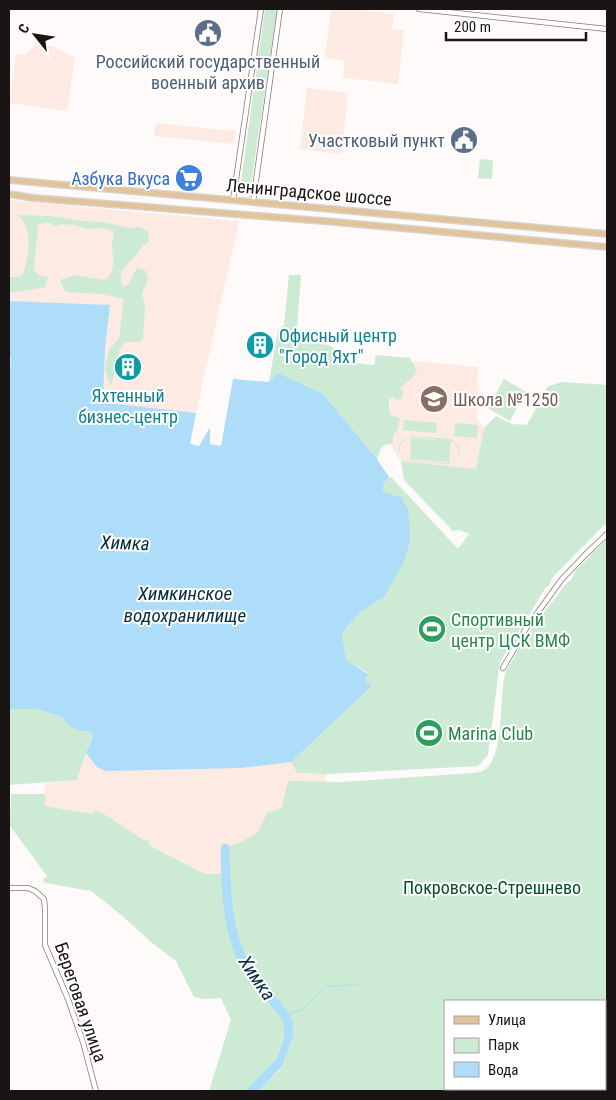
<svg xmlns="http://www.w3.org/2000/svg" width="616" height="1100" viewBox="0 0 616 1100" font-family="'Roboto Condensed',sans-serif">
<style>
.built{fill:#fceae3}
.green{fill:#ccead4;fill-rule:evenodd}
.water{fill:#adddf8}
.lines{fill:none;stroke-linecap:round;stroke-linejoin:round}
.stream{stroke:#adddf8;stroke-width:1}
.river{stroke:#adddf8;stroke-width:9}
.minor-casing{stroke:#867975;stroke-width:6}
.major-casing{stroke:#d6d5d5;stroke-width:8}
.minor{stroke:#fff;stroke-width:4.5}
.major{stroke:#e1c49b;stroke-width:5.5}
.labels{text-anchor:middle;dominant-baseline:central;stroke-width:4;stroke-linejoin:round;paint-order:stroke}
.service-label{font-size:18px;fill:#4e5e75;stroke:#fff}
.shop-label{font-size:18px;fill:#366cbe;stroke:#fff;text-anchor:end}
.street-label{font-size:18px;fill:#1a1514;stroke:#fff}
.culture-label{font-size:18px;fill:#0d838f;stroke:#fff;text-anchor:start}
.education-label{font-size:18px;fill:#785e54;stroke:#fff;text-anchor:start}
.leisure-label{font-size:18px;fill:#27864d;stroke:#fff;text-anchor:start}
.park-label{font-size:18px;fill:#034e29;stroke:#fff}
.water-label{font-size:19px;font-style:italic;fill:#042d40;stroke:#fff}
</style>
<rect width="100%" height="100%" fill="#fdfaf9"/>
<!-- built -->
<path class="built" d="M331 9H351L394 14 392 29 404 30 398 84 343 78 345 60 325 58Z
M36 44 53 46 75 58 67 111 10 103 16 54 25 55Z
M307 88 348 93 341 154 300 149Z
M156 123 235 131 234 144 154 136Z
M9 200 239 221 196 413 109 403 103 401 105 349 110 305 9 301Z
M415 361 478 367 477 420 484 428 477 469 401 461 391 446 390 378Z
M86 753 97 767 241 768 291 762 297 773 326 774 328 856 244 874H205L152 847 109 817 44 806 45 783 77 780Z"/>
<!-- green -->
<path class="green" d="M265 9H277L250 191 249 193 245 195 240 192V189Z
M480 159 493 160 492 179 478 178Z
M17 215 51 216 81 221 101 222 129 228 140 227 148 231 149 241C143 245 140 250 136 255 128 264 115 273 123 286L128 285 137 268 146 271 148 280 142 293 145 308 143 338 140 342H126L120 349 115 372 111 386 107 377 105 368 110 349 119 338 124 299 101 294 68 292 64 290 60 280 75 275 104 280C116 275 113 258 112 247 112 242 114 236 114 231L101 228 87 229 74 225 64 224 55 226C49 221 45 223 38 225L34 268C36 276 41 276 48 277L45 287 9 293V277H20C25 273 24 269 26 263 30 252 30 231 23 221 21 218 19 217 17 215Z
M289 275H301L296 342 329 345 335 349 334 360 374 365 376 355 410 358 417 371 414 376 400 388 403 393 401 399 397 400 393 397 389 400 390 415 400 418 398 429 393 435V442L388 445 386 444 381 448 377 459 323 394 269 382 278 330 284 325Z
M504 379 526 392 510 421 488 408Z
M563 382 607 385V522L553 577 548 587H546L500 662 488 755 478 766 326 774 297 773 291 762 372 686 364 681 368 673 346 660 342 633 359 613 385 596 401 497 383 492 384 483 389 477 392 478 458 549 469 534 460 530 453 531 404 480 401 461 476 469 484 428 496 416 512 424 527 425 548 386Z
M404 420 437 423 436 433 403 430Z
M455 423 478 425 477 438 454 436Z
M411 436 450 439C465 446 461 461 447 464L409 461C395 455 396 440 411 436ZM410 437 450 441 411 438 410 459 449 462 451 441C456 443 459 447 458 453 458 457 455 461 452 462 447 464 414 461 408 460 395 456 399 440 410 437Z
M607 539V1091H258L282 1068 293 1037 291 1023 285 1022V1035L277 1058 245 1091H209L231 1020 221 998 204 999 194 997 176 961 151 942 120 914 91 891 45 883 43 880 47 876 10 826 11 794H45V806L92 814 95 810 109 817 143 840H148L149 845 152 847 205 874H226L225 848 243 841 258 832 267 813 282 808 288 781 342 782 473 773C477 772 481 772 484 770 505 757 499 697 505 674 506 670 510 665 512 661 526 633 547 610 565 585L571 580 576 570ZM445 1001H605V1089H445Z
M9 709H36L62 717 69 726 79 731H87L91 733C93 741 87 746 86 753L77 780 9 785Z"/>
<!-- water -->
<path class="water" d="M9 301 110 305 105 349 103 401H108L109 403 196 413 190 444 199 446 210 427V444L221 446 233 379 269 382 278 373 323 394 377 459 389 477 384 483 383 492 401 497 408 509 410 540 405 559 385 596 359 613 342 633 346 660 368 674 365 681 372 686 291 762 241 768 106 771 97 767 86 753C87 746 94 741 91 733L87 731H79L69 726 62 717 36 709H9V383L11 358H9Z
M285 1022 291 1023 293 1037 282 1067 258 1091H245L277 1058 285 1035Z"/>
<g class="lines">
<!-- stream -->
<path class="stream" d="M286 1017 290 1013 304 1009 320 991 329 986 358 985"/>
<!-- river -->
<path class="river" d="M225 848C226 888 226 930 245 965 255 983 274 1000 286 1017L288 1023 289 1035"/>
<defs>
<path id="minor" d="M419 9 607 29
M233 200 261 9
M253 202 280 9
M503 668 525 630 562 579 585 555 607 534
M9 888H28L35 891 44 899 45 909V945L68 999 83 1042 96 1091"/>
<path id="major" d="M9 180 607 234
M9 194 34 198 335 222 607 247"/>
</defs>
<!-- minor casing -->
<use href="#minor" class="minor-casing"/>
<!-- major casing -->
<use href="#major" class="major-casing"/>
<!-- minor -->
<use href="#minor" class="minor"/>
<!-- major -->
<use href="#major" class="major"/>
</g>
<!-- icons -->
<defs>
<symbol id="civic-disc" viewBox="-11 -11 22 22"><circle r="9.5" fill="#5c6f8a" stroke="#fff"/><path d="M-.6-6.5H3V-4.5H.6V-3L4-1V1h2V6H-6V1h2V-1L-.6-3ZM-1.2 2.5V6h2.4V2.5Z" fill="#fff"/></symbol>
<symbol id="supermarket-disc" viewBox="-11 -11 22 22"><circle r="9.5" fill="#3f7fe0" stroke="#fff"/><path d="M-6-5.5h2.5l.6 2H6L4.5 2H-2.5L-4.4-4H-6ZM-1.5 3.2a1.3 1.3 0 1 0 .1 0ZM3 3.2a1.3 1.3 0 1 0 .1 0Z" fill="#fff"/></symbol>
<symbol id="building-disc" viewBox="-11 -11 22 22"><circle r="9.5" fill="#0f9aa8" stroke="#fff"/><path d="M-4-6H4V6H1V3H-1V6H-4ZM-2.5-4.3h1.7v1.8h-1.7ZM.8-4.3h1.7v1.8H.8ZM-2.5-1h1.7V.8h-1.7ZM.8-1h1.7V.8H.8Z" fill="#fff"/></symbol>
<symbol id="school-disc" viewBox="-11 -11 22 22"><circle r="9.5" fill="#8d6e63" stroke="#fff"/><path d="M0-5L7-2L0 1L-7-2ZM-4 1L0 2.5L4 1V4Q0 6-4 4Z" fill="#fff"/></symbol>
<symbol id="stadium-disc" viewBox="-11 -11 22 22"><circle r="9.5" fill="#2e9e5b" stroke="#fff"/><path d="M0-5a6.5 5 0 1 0 0 10a6.5 5 0 1 0 0-10ZM-3.5-1.8h7v3.6h-7Z" fill="#fff"/></symbol>
</defs>
<g fill-rule="evenodd">
<use href="#civic-disc" x="192" y="17" width="32" height="32"/>
<use href="#civic-disc" x="448" y="124" width="32" height="32"/>
<use href="#supermarket-disc" x="173" y="162" width="32" height="32"/>
<use href="#building-disc" x="244" y="329" width="32" height="32"/>
<use href="#building-disc" x="112" y="351" width="32" height="32"/>
<use href="#school-disc" x="418" y="383" width="32" height="32"/>
<use href="#stadium-disc" x="416" y="613" width="32" height="32"/>
<use href="#stadium-disc" x="413" y="717" width="32" height="32"/>
</g>
<g class="labels">
<!-- service labels -->
<g class="service-label">
<text x="208" y="61">Российский государственный<tspan x="208" dy="21">военный архив</tspan></text>
<text x="445" y="140" text-anchor="end">Участковый пункт</text>
</g>
<!-- shop labels -->
<g class="shop-label">
<text x="170" y="178">Азбука Вкуса</text>
</g>
<!-- street labels -->
<g class="street-label">
<text transform="translate(309 192) rotate(5)">Ленинградское шоссе</text>
<text transform="translate(81 1002) rotate(71)">Береговая улица</text>
</g>
<!-- culture labels -->
<g class="culture-label">
<text x="279" y="335">Офисный центр<tspan x="279" dy="21">"Город Яхт"</tspan></text>
<text x="128" y="395" text-anchor="middle">Яхтенный<tspan x="128" dy="21">бизнес-центр</tspan></text>
</g>
<!-- education labels -->
<g class="education-label">
<text x="453" y="399">Школа №1250</text>
</g>
<!-- leisure labels -->
<g class="leisure-label">
<text x="451" y="619">Спортивный<tspan x="451" dy="21">центр ЦСК ВМФ</tspan></text>
<text x="448" y="733">Marina Club</text>
</g>
<!-- park labels -->
<g class="park-label">
<text x="492" y="887">Покровское-Стрешнево</text>
</g>
<!-- water labels -->
<g class="water-label">
<text transform="translate(125 543) rotate(2)">Химка</text>
<text x="185" y="593">Химкинское<tspan x="185" dy="22">водохранилище</tspan></text>
<text transform="translate(257 978) rotate(56)">Химка</text>
</g>
</g>
<!-- border -->
<rect width="616" height="1100" fill="none" stroke="#1a1514" stroke-width="20"/>
<!-- legend -->
<rect x="444" y="1000" width="162" height="90" fill="#ffffff" stroke="#a3a1a1"/>
<rect x="454" y="1016" width="25" height="8" fill="#e1c49b" stroke="#a3a1a1"/>
<text x="488" y="1025" font-size="15" fill="#1a1514">Улица</text>
<rect x="454" y="1038" width="25" height="15" fill="#ccead4" stroke="#a3a1a1"/>
<text x="488" y="1050" font-size="15" fill="#1a1514">Парк</text>
<rect x="454" y="1062" width="25" height="15" fill="#adddf8" stroke="#a3a1a1"/>
<text x="488" y="1075" font-size="15" fill="#1a1514">Вода</text>
<!-- north arrow -->
<g transform="translate(35 35) rotate(300)" stroke="#ffffff" stroke-width="4" paint-order="stroke">
<path d="M0-4L9 19L0 12L-9 19Z" fill="#1a1514"/>
<text y="-8" font-size="14" font-weight="bold" text-anchor="middle" fill="#1a1514">С</text>
</g>
<!-- scale -->
<path d="M446 32v8h140v-8" fill="none" stroke="#1a1514" stroke-width="2.5"/>
<text x="454" y="32" font-size="15" fill="#1a1514" stroke="#ffffff" stroke-width="4" paint-order="stroke">200 m</text>
</svg>
